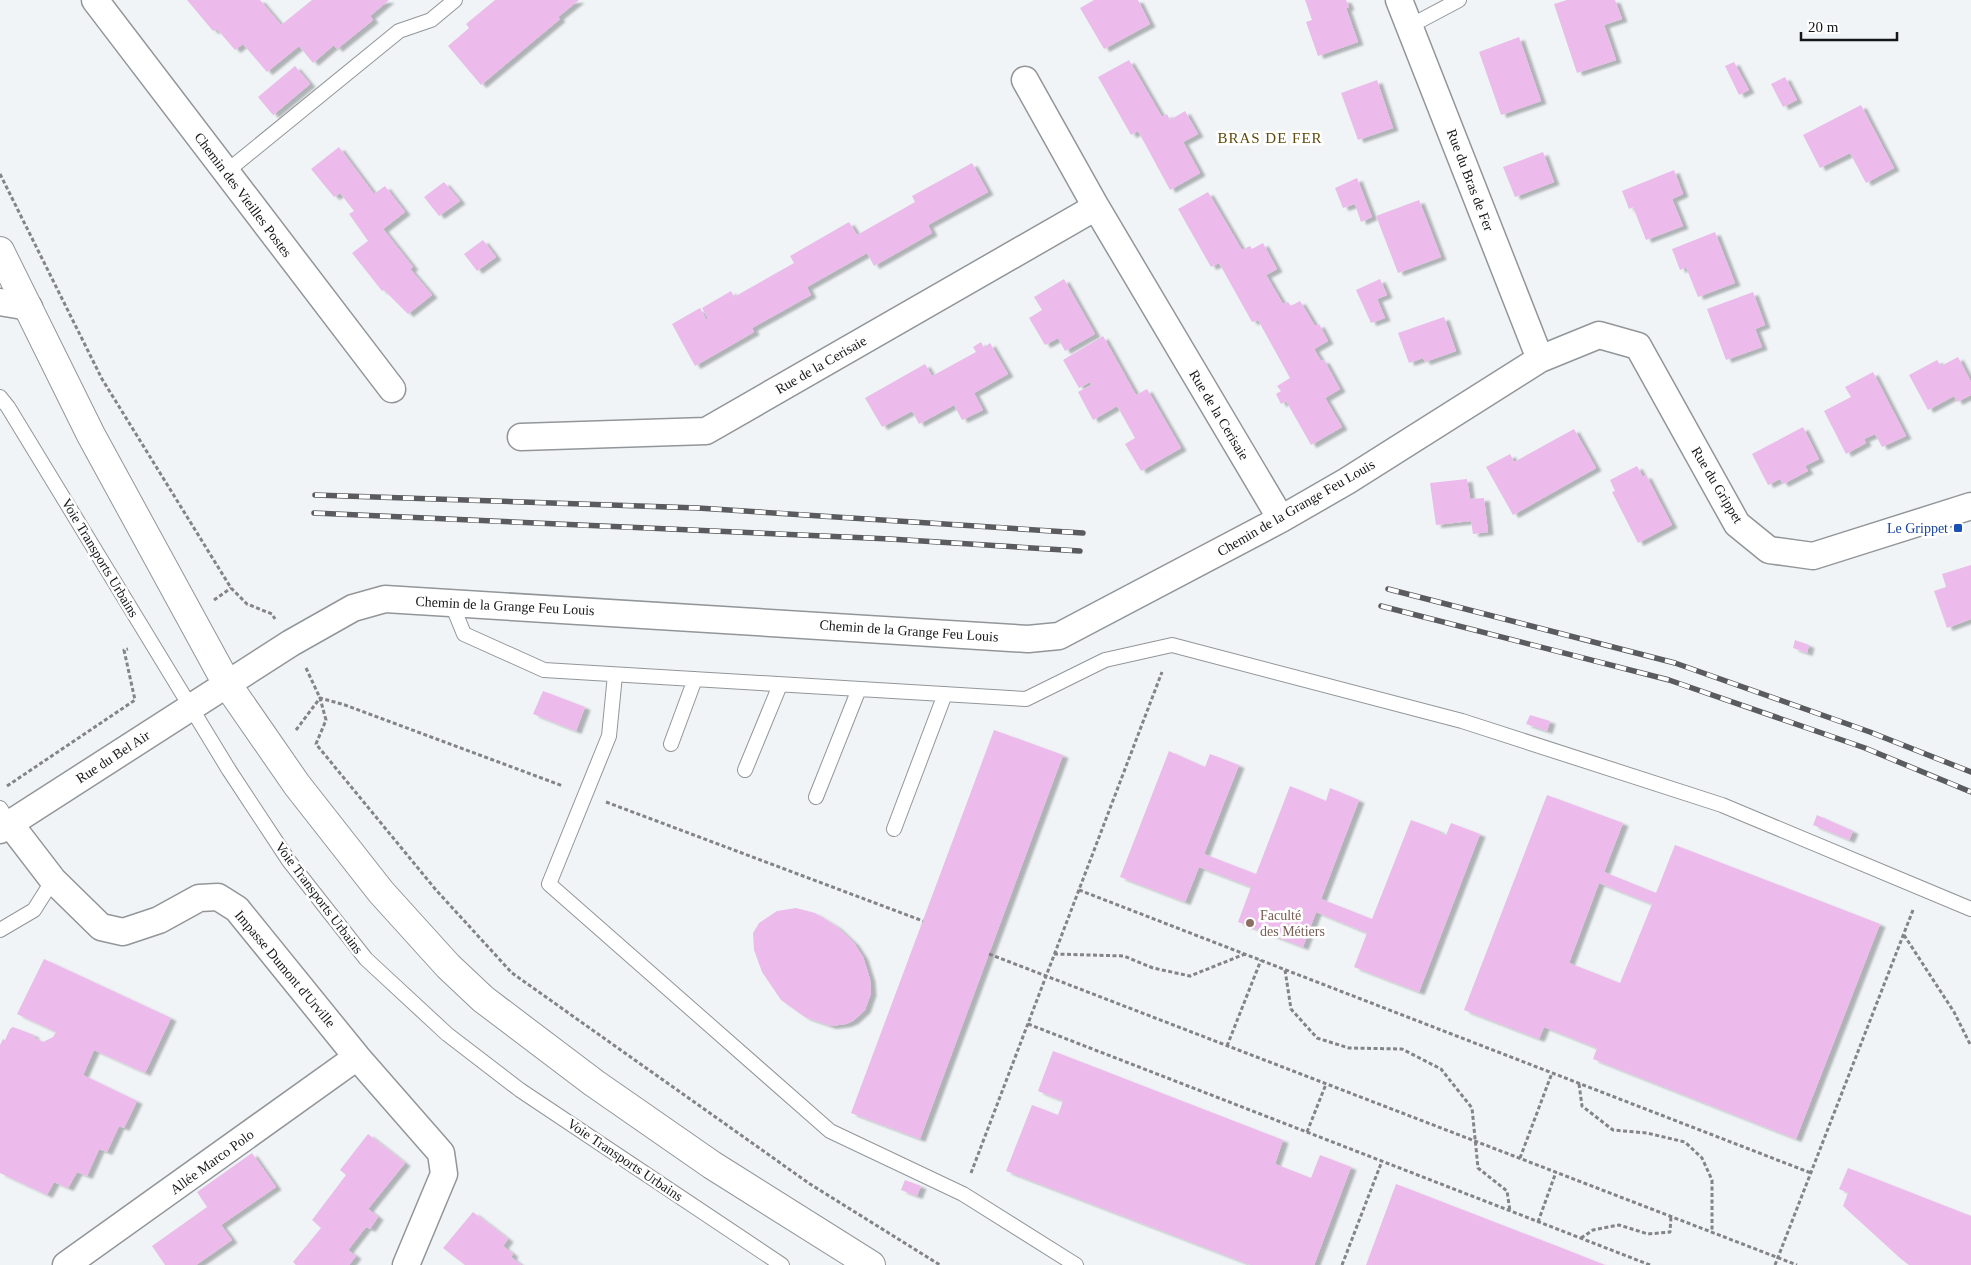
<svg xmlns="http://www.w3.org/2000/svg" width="1971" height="1265" viewBox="0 0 1971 1265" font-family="Georgia,serif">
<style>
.building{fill:#ecbbeb;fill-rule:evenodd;filter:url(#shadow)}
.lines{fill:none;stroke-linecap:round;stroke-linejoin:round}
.lane-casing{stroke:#929699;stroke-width:16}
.street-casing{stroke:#929699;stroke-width:29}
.secondary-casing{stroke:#929699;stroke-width:30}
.path{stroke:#828487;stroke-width:3;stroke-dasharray:4 2.5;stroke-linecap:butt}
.lane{stroke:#fff;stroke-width:14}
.street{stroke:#fff;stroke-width:26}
.secondary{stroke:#fff;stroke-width:28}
.rail-casing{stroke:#595b5e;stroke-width:5.5}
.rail{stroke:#fff;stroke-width:4;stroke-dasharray:11;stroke-linecap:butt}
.transit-dot{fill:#1a4fb4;stroke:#fff;stroke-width:2}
.education-dot{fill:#8d6e63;stroke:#fff;stroke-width:2}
.labels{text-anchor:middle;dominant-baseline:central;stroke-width:5;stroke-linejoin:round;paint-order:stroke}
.street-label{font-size:14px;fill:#161719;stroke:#fff}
.transit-label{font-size:14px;fill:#164399;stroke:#fff;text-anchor:end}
.education-label{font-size:14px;fill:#785e54;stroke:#fff;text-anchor:start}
.neighbourhood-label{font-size:15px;letter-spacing:1px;fill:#5f490b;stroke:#fff}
</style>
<defs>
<filter id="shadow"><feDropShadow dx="5.5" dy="3" stdDeviation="1" flood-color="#0004"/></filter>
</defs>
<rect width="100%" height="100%" fill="#f0f4f7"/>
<!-- building -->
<path class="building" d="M187 0H260L281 25 312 0H389L370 16 373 20 337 49 334 45 313 63 299 46 267 72 243 44 235 50 217 29 213 31Z
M495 0H579L558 17 560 19 481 85 448 46 469 28 466 24Z
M1094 0H1138L1150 24 1104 49 1080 8Z
M1305 0H1346L1349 7 1346 8 1358 42 1318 56 1306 22 1312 20Z
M1567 0H1615L1622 19 1604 25 1616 60 1577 73 1554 4Z
M1519 37 1541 101 1501 115 1479 52Z
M1129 60 1162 117 1167 114 1170 120 1185 111 1198 134 1183 142 1200 173 1170 190 1138 131 1131 135 1098 77Z
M1734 62 1749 90 1739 95 1725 66Z
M295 66 310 84 273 115 258 97Z
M1785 77 1797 100 1783 107 1771 84Z
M1377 80 1393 128 1358 140 1341 93Z
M1861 105 1894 168 1866 183 1850 153 1820 168 1803 135Z
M339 147 374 194 385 186 405 212 383 229 413 267 410 269 432 295 408 314 384 290 382 291 352 253 368 241 349 214 354 211 340 193 334 197 311 169Z
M1543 152 1554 182 1515 197 1503 167Z
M972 163 988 192 928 225 932 233 874 266 867 253 807 287 811 295 752 328 754 332 695 366 672 324 700 308 706 319H708L702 308 731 291 734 297 794 263 790 256 849 222 857 235 915 202 912 196Z
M1674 170 1683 194 1672 199 1683 226 1646 240 1633 207 1629 209 1622 191Z
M1357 178 1372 217 1361 222 1355 204 1343 208 1335 188Z
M444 182 460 201 439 216 424 197Z
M1208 192 1242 250 1250 246 1252 249 1263 243 1277 269 1266 275 1283 304 1288 302 1291 306 1300 301 1315 326 1319 324 1328 341 1314 349 1321 361 1324 360 1340 389 1325 398 1342 427 1311 445 1286 401 1281 404 1276 394 1281 391 1277 386 1290 378 1258 320 1252 322 1219 263 1211 267 1178 209Z
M1419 200 1441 257 1398 273 1376 216Z
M1715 232 1735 283 1698 297 1686 267 1680 270 1672 249Z
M483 240 496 257 477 271 464 254Z
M1064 279 1095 334 1065 351 1058 338 1045 345 1029 318 1042 310 1034 297Z
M1380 279 1387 295 1377 299 1385 318 1371 323 1356 290Z
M1753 292 1765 325 1755 329 1762 347 1726 360 1707 309Z
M1444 317 1456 351 1425 362 1423 358 1409 363 1398 333Z
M1103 336 1136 395 1147 389 1181 448 1141 471 1125 444 1135 438 1117 406 1093 420 1078 392 1091 385 1090 382 1079 388 1063 360Z
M981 342 984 348 990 343 1008 374 974 393 983 410 962 420 954 405 919 424 912 411 882 427 865 398 925 364 932 376 976 352 973 347Z
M1958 357 1971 382V395L1957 402 1954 396 1928 410 1909 375 1937 360 1941 366Z
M1873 372 1906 436 1882 447 1875 434 1864 439 1866 443 1846 454 1824 411 1851 397 1845 387Z
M1803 427 1819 459 1805 466 1808 471 1783 484 1780 479 1768 485 1752 454Z
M1574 429 1596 468 1513 515 1486 467 1510 454 1514 462Z
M1637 466 1643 477 1646 475 1672 525 1638 543 1612 492 1615 491 1610 480Z
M1467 479 1470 499 1484 498 1488 532 1473 534 1471 521 1436 525 1430 483Z
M1971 565V619L1947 628 1934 591 1946 587 1942 574Z
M1795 640 1809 645 1807 653 1793 648Z
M543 691 585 707 576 731 533 714Z
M1530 715 1550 721 1547 731 1526 724Z
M994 730 1063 755 920 1139 851 1113Z
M1169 751 1205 767 1210 754 1239 765 1204 854 1256 874 1290 786 1326 801 1330 788 1359 800 1321 899 1372 919 1411 820 1440 831 1439 833 1446 835 1451 823 1480 834 1419 992 1354 967 1367 933 1316 912 1303 947 1238 922 1251 887 1199 867 1185 902 1120 877Z
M1547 795 1623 823 1604 872 1656 893 1675 845 1880 924 1796 1139 1593 1059 1597 1048 1544 1027 1539 1039 1464 1010ZM1599 883 1652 904 1620 983 1569 963Z
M1817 815 1853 831 1849 840 1813 825Z
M796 908 815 913 836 926 854 943 863 957 870 979 871 993 865 1010 853 1021 846 1024 831 1026 805 1017 781 1000 762 972 754 950 753 933 759 923 777 911Z
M44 959 171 1018 145 1073 94 1050 83 1075 137 1101 124 1128 119 1126 107 1152 99 1149 87 1176 77 1172 68 1188 54 1182 47 1195 0 1173V1045L3 1039 5 1040 10 1029 13 1027 34 1035 33 1037 43 1042 53 1037 56 1032 17 1014Z
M1053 1051 1283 1140 1275 1164 1311 1178 1320 1155 1351 1167 1314 1265H1251L1006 1171 1032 1105 1058 1115 1063 1101 1038 1091Z
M368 1134 405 1163 368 1209 378 1217 370 1229 366 1227 348 1250 356 1256 349 1265H296L293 1262 321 1228 312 1220 346 1175 340 1170Z
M252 1153 276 1187 221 1225 232 1240 196 1265H165L152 1246 207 1207 197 1192Z
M1848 1168 1971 1216V1265H1909L1900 1258 1843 1206 1848 1193 1839 1189Z
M905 1180 921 1186 917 1196 901 1190Z
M1396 1184 1567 1250 1605 1265H1366Z
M473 1212 508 1239 503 1246 513 1254 511 1257 521 1265H465L443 1248Z"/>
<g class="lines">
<defs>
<path id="lane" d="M1410 26 1459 0
M226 172 399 31 431 20 455 0
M0 397 8 407 229 770 289 861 366 959 447 1034 520 1090 782 1265
M451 602 464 634 544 670 1026 699 1105 660 1172 645 1462 721 1722 805 1971 909
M615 675 609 736 549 884 830 1131 963 1194 1076 1265
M671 744 695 679
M745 770 780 685
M816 797 859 689
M0 808 10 824
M894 829 945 694
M0 930 34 910 53 880"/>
<path id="street" d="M95 0 392 389
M1399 0 1540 359
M1025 80 1096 207
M0 302 29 307
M521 437 706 431 1096 207 1281 519
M10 824 53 880 101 927 123 932 159 920 199 898 218 897 237 909 357 1057 441 1153 444 1174 406 1265
M0 830 291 643 353 608 385 599 1028 639 1059 636 1281 519 1347 481 1540 359 1599 335 1638 346 1737 524 1769 550 1813 556 1971 506
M66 1265 357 1057"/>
<path id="secondary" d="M0 251 91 435 227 684 297 785 381 892 448 966 483 999 594 1083 712 1165 871 1265"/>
</defs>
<!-- lane casing -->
<use href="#lane" class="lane-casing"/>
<!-- street casing -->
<use href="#street" class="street-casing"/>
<!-- secondary casing -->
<use href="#secondary" class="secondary-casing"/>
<!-- path -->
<path class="path" d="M0 174 102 379 231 588 247 604 272 614 275 619
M214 600 231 588
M306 668 320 698 326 720 316 744 436 890 512 973 810 1184 940 1265
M296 730 320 698 345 705 563 786
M7 786 135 700 124 650 128 649
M606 802 923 921
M1079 890 1811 1173
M1904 935 1954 1012 1971 1046
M989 954 1797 1265
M1054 954 1124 956 1153 968 1190 976 1245 954
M1285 970 1291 1009 1317 1038 1349 1048 1402 1049 1441 1069 1472 1108 1478 1168 1507 1191 1510 1211
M1028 1024 1650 1265
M1227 1046 1261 960
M1579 1084 1582 1106 1613 1130 1647 1133 1685 1142 1702 1158 1712 1180V1232
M1307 1132 1326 1084
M1520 1158 1552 1073
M971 1173 1162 672
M1538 1222 1556 1172
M1581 1238 1593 1230 1619 1225 1648 1234 1670 1232 1671 1216
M1342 1265 1382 1161
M1775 1265 1913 910"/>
<!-- lane -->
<use href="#lane" class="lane"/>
<!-- street -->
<use href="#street" class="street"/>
<!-- secondary -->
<use href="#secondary" class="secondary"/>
<defs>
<path id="rail" d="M315 495 698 508 1083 533
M314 513 890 539 1080 551
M1388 589 1675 663 1870 732 1971 772
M1381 606 1669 680 1865 748 1971 792"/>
</defs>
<!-- rail casing -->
<use href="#rail" class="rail-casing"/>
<!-- rail -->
<use href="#rail" class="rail"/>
</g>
<!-- markers -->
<rect class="transit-dot" x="1953" y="523" width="10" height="10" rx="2.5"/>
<circle class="education-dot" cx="1250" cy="923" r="5"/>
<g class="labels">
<!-- street labels -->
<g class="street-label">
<text transform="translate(1470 180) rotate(69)">Rue du Bras de Fer</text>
<text transform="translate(243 195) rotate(53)">Chemin des Vieilles Postes</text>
<text transform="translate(821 365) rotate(-30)">Rue de la Cerisaie</text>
<text transform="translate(1219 415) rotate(59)">Rue de la Cerisaie</text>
<text transform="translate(1717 485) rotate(59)">Rue du Grippet</text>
<text transform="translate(1296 508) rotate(-30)">Chemin de la Grange Feu Louis</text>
<text transform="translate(100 558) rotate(59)">Voie Transports Urbains</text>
<text transform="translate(505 606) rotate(3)">Chemin de la Grange Feu Louis</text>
<text transform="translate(909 631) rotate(4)">Chemin de la Grange Feu Louis</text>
<text transform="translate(113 757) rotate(-33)">Rue du Bel Air</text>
<text transform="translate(319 898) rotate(53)">Voie Transports Urbains</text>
<text transform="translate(285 969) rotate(50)">Impasse Dumont d'Urville</text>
<text transform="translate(625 1160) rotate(34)">Voie Transports Urbains</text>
<text transform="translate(212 1162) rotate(-36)">Allée Marco Polo</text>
</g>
<!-- transit labels -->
<g class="transit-label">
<text x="1948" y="528">Le Grippet</text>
</g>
<!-- education labels -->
<g class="education-label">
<text x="1260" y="915">Faculté<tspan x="1260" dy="16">des Métiers</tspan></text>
</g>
<!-- neighbourhood labels -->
<g class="neighbourhood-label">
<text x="1270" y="138">BRAS DE FER</text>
</g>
</g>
<!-- scale -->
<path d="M1801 32v8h96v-8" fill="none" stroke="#161719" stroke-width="2.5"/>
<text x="1808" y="32" font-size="15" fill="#161719" stroke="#ffffff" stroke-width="4" paint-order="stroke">20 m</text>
</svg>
